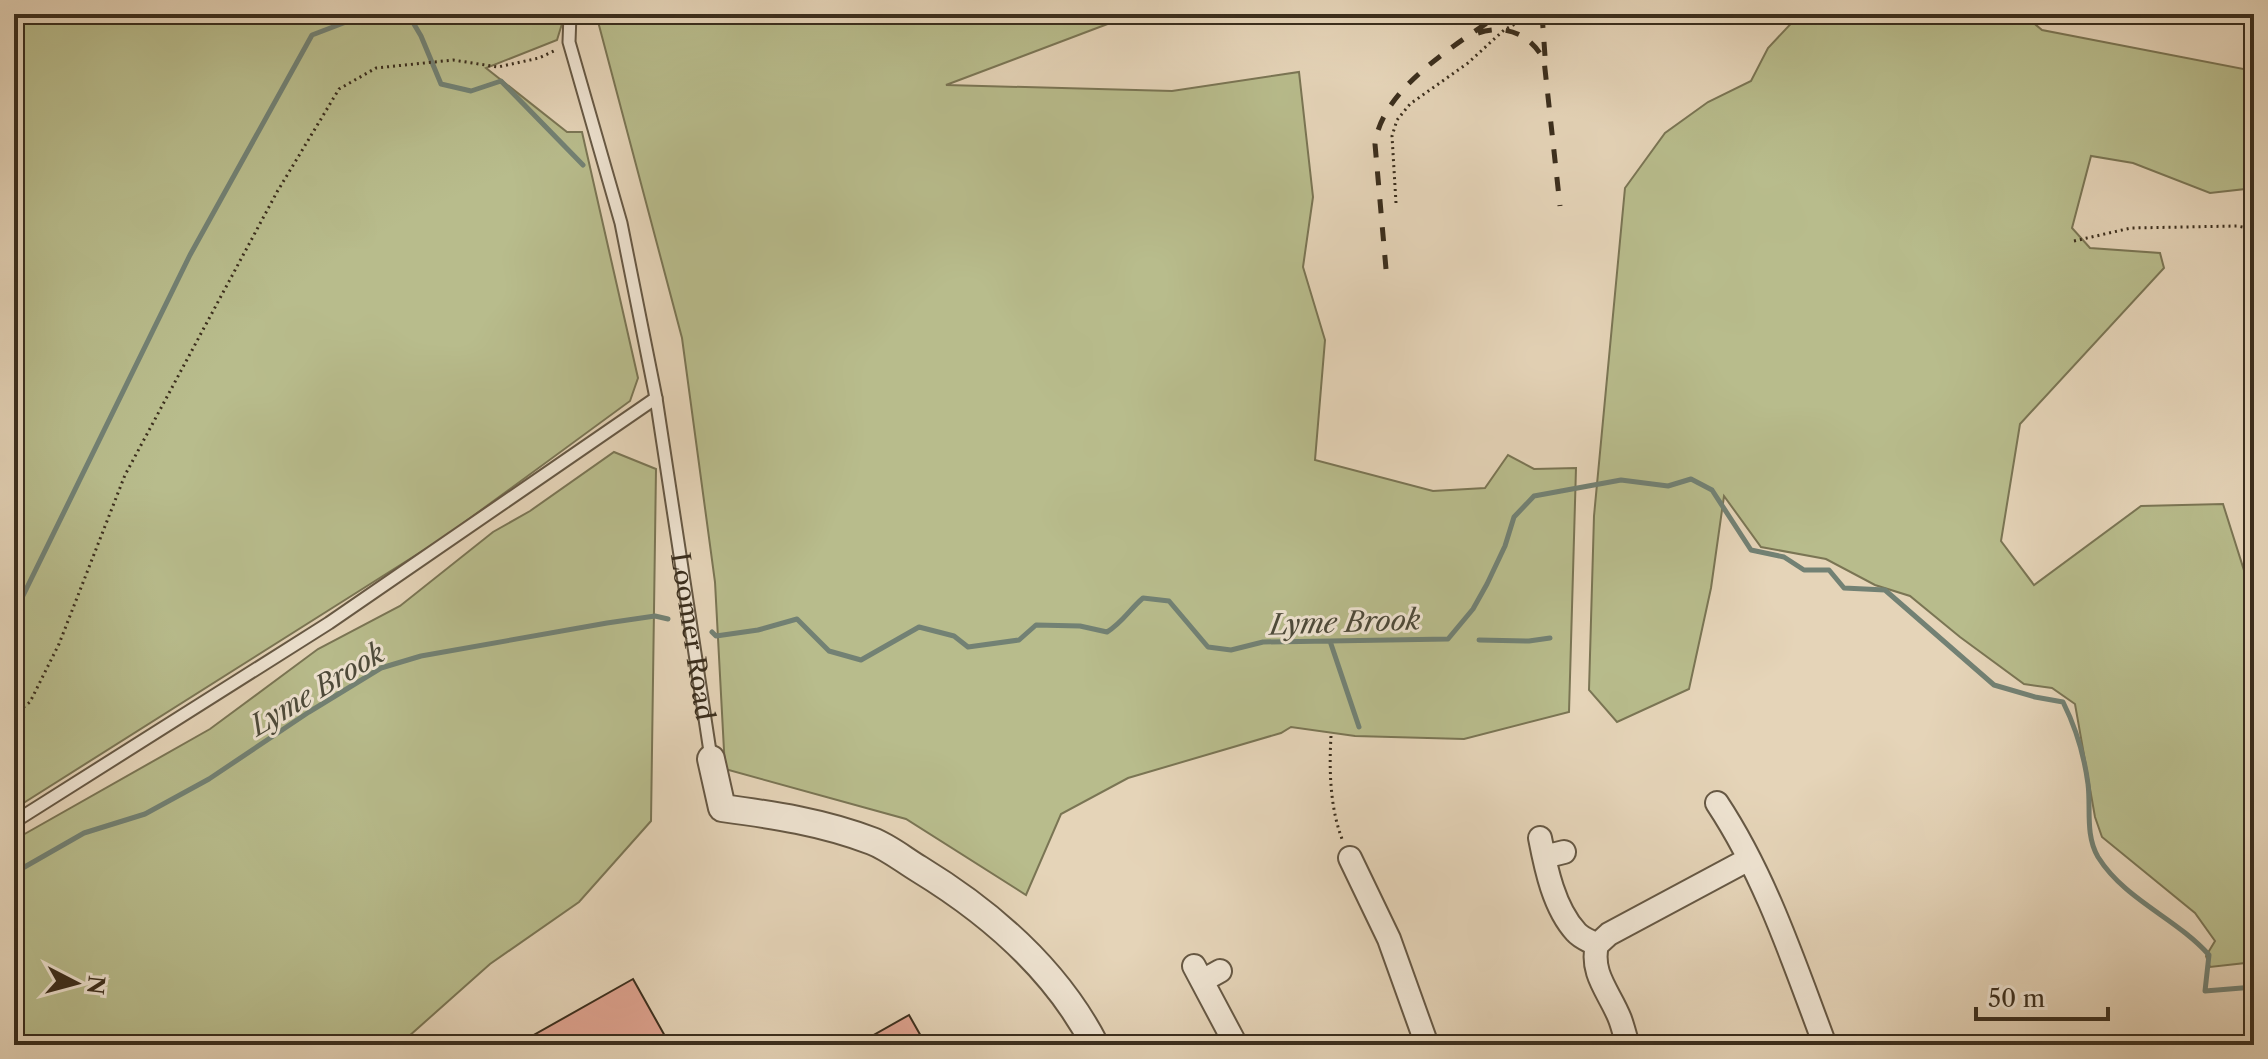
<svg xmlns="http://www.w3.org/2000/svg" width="2268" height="1059" viewBox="0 0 2268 1059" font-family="'Libre Caslon Text',serif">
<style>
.green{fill:#b8bc8c;stroke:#7a7554;stroke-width:2}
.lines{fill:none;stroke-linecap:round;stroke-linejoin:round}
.stream{stroke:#728174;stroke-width:5}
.building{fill:#dfa390;stroke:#3b2e1d;stroke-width:2}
.service-casing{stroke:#665844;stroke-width:15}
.minor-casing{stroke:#665844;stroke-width:26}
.tertiary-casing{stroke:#665844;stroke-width:30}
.path{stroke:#3b2e1d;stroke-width:3;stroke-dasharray:2 4;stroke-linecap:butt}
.service{stroke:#eee3d1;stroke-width:11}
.minor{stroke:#eee3d1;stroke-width:22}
.tertiary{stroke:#eee3d1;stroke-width:26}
.rail{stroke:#3b2e1d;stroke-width:5;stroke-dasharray:14 14;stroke-linecap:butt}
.labels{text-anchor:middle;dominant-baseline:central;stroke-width:6;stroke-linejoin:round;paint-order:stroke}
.street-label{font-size:26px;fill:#3b2e1d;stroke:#eee3d1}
.water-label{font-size:28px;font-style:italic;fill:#4d4a3a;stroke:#eee3d1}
</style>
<rect width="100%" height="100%" fill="#e5d4b8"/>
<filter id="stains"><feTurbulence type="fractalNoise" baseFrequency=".0025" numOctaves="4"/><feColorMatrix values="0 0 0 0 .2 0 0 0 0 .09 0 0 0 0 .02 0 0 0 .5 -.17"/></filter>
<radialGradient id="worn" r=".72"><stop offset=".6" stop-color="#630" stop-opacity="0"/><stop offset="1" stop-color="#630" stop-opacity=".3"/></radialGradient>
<!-- green -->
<path class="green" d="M14 14H565L557 40 486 68 567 132H582L638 378 630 401 443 538 14 809Z
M596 14H1134L946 85 1172 91 1299 72 1313 197 1303 267 1325 340 1315 460 1433 491 1485 488 1508 455 1534 469 1576 468 1569 712 1464 739 1355 736 1291 727 1281 733 1128 778 1061 814 1026 895 906 819 725 769 715 582 682 338Z
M1800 14H2023L2042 30 2254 71V188L2210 193 2133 163 2091 156 2072 228 2090 248 2160 253 2164 268 2020 424 2001 541 2034 585 2141 506 2223 504 2254 602V962L2210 967 2206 956 2215 941 2195 913 2102 837 2095 817 2075 704 2052 688 2024 684 1960 637 1910 596 1875 585 1826 559 1761 547 1724 496 1711 588 1689 689 1617 722 1589 690 1594 516 1625 188 1665 133 1708 102 1751 81 1768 48Z
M614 452 656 469 651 821 579 902 490 964 399 1045H14V840L210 729 318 649 400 606 493 532 530 511Z"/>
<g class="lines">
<!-- stream -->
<path class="stream" d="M408 14 421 36 441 84 471 91 501 81 583 165
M14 614 190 255 312 35 367 14
M712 632 716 636 758 630 797 619 829 651 861 660 919 627 954 636 968 647 1019 640 1036 625 1080 626 1107 632C1122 623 1130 609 1143 598L1169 601 1208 647 1231 650 1263 642 1448 639 1473 609 1487 584 1505 546 1514 517 1534 496 1621 480 1668 486 1691 479 1712 490 1751 550 1784 557 1804 570H1829L1844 588 1885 590 1994 685 2035 697 2063 702C2076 728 2084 754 2088 784 2091 808 2085 835 2098 857 2125 900 2176 918 2209 955L2205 991 2254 987
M1479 640 1529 641 1550 638
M1330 641 1359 727
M14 873 84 833 145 814 209 779 309 712 381 668 421 656 607 623 655 616 668 619"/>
</g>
<!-- building -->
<path class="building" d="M633 979 670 1045H516Z
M909 1015 926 1045H856Z"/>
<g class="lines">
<defs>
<g id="service">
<path id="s1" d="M570 14 569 42 621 223 656 398 711 758"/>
<path d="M14 822 329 623 656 398"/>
</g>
<path id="minor" d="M1717 803C1766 877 1794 963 1825 1045
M1540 838C1546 869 1554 908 1576 932 1581 938 1590 941 1597 945 1590 974 1610 993 1620 1019 1623 1027 1625 1036 1628 1045
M1544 857 1564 852
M1350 858 1389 939 1427 1045
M1597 945 1609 934 1749 859
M1194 966 1236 1045
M1202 981 1220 971"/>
<path id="tertiary" d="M711 759 722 808C774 815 822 822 872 841 888 847 904 860 919 869 991 913 1056 969 1095 1045"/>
</defs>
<!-- service casing -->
<use href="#service" class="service-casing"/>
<!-- minor casing -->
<use href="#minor" class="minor-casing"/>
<!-- tertiary casing -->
<use href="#tertiary" class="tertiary-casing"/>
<!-- path -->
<path class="path" d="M1396 203 1392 136 1397 120 1410 104 1468 63 1504 30 1533 14
M2074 241 2131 228 2237 226 2254 229
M14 715 30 702 59 644 125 475 277 192 339 89 376 68 453 60 498 67 539 58 556 50
M1331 736C1329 770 1330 807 1342 839"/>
<!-- service -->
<use href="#service" class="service"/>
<!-- minor -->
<use href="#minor" class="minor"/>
<!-- tertiary -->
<use href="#tertiary" class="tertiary"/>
<!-- rail -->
<path class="rail" d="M1542 14 1545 56
M1478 33C1506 24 1530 34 1544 60L1560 206
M1386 269 1375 144C1382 88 1456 45 1500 14"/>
</g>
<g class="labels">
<!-- street labels -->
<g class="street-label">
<text stroke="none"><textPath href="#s1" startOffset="636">Loomer Road</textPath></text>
</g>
<!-- water labels -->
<g class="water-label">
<text transform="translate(1345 622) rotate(-2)">Lyme Brook</text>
<text transform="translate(317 689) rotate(-31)">Lyme Brook</text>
</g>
</g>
<!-- margin -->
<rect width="2268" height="1059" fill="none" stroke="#e5d4b8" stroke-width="48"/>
<rect x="16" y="16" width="2236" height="1027" fill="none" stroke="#3b2e1d" stroke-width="4"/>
<rect x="24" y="24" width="2220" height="1011" fill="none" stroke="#3b2e1d" stroke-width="2"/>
<!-- north arrow -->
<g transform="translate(76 983) rotate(96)" stroke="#eee3d1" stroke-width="6" paint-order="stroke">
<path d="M0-6L14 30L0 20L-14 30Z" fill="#3b2e1d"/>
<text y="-12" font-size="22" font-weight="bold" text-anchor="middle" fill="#3b2e1d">N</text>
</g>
<!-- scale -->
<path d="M1976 1007v12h132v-12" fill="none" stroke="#3b2e1d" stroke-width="4"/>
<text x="1988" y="1007" font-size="24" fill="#3b2e1d" stroke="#eee3d1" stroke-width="6" paint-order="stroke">50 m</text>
<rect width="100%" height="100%" filter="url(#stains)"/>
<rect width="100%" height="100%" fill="url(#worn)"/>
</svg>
